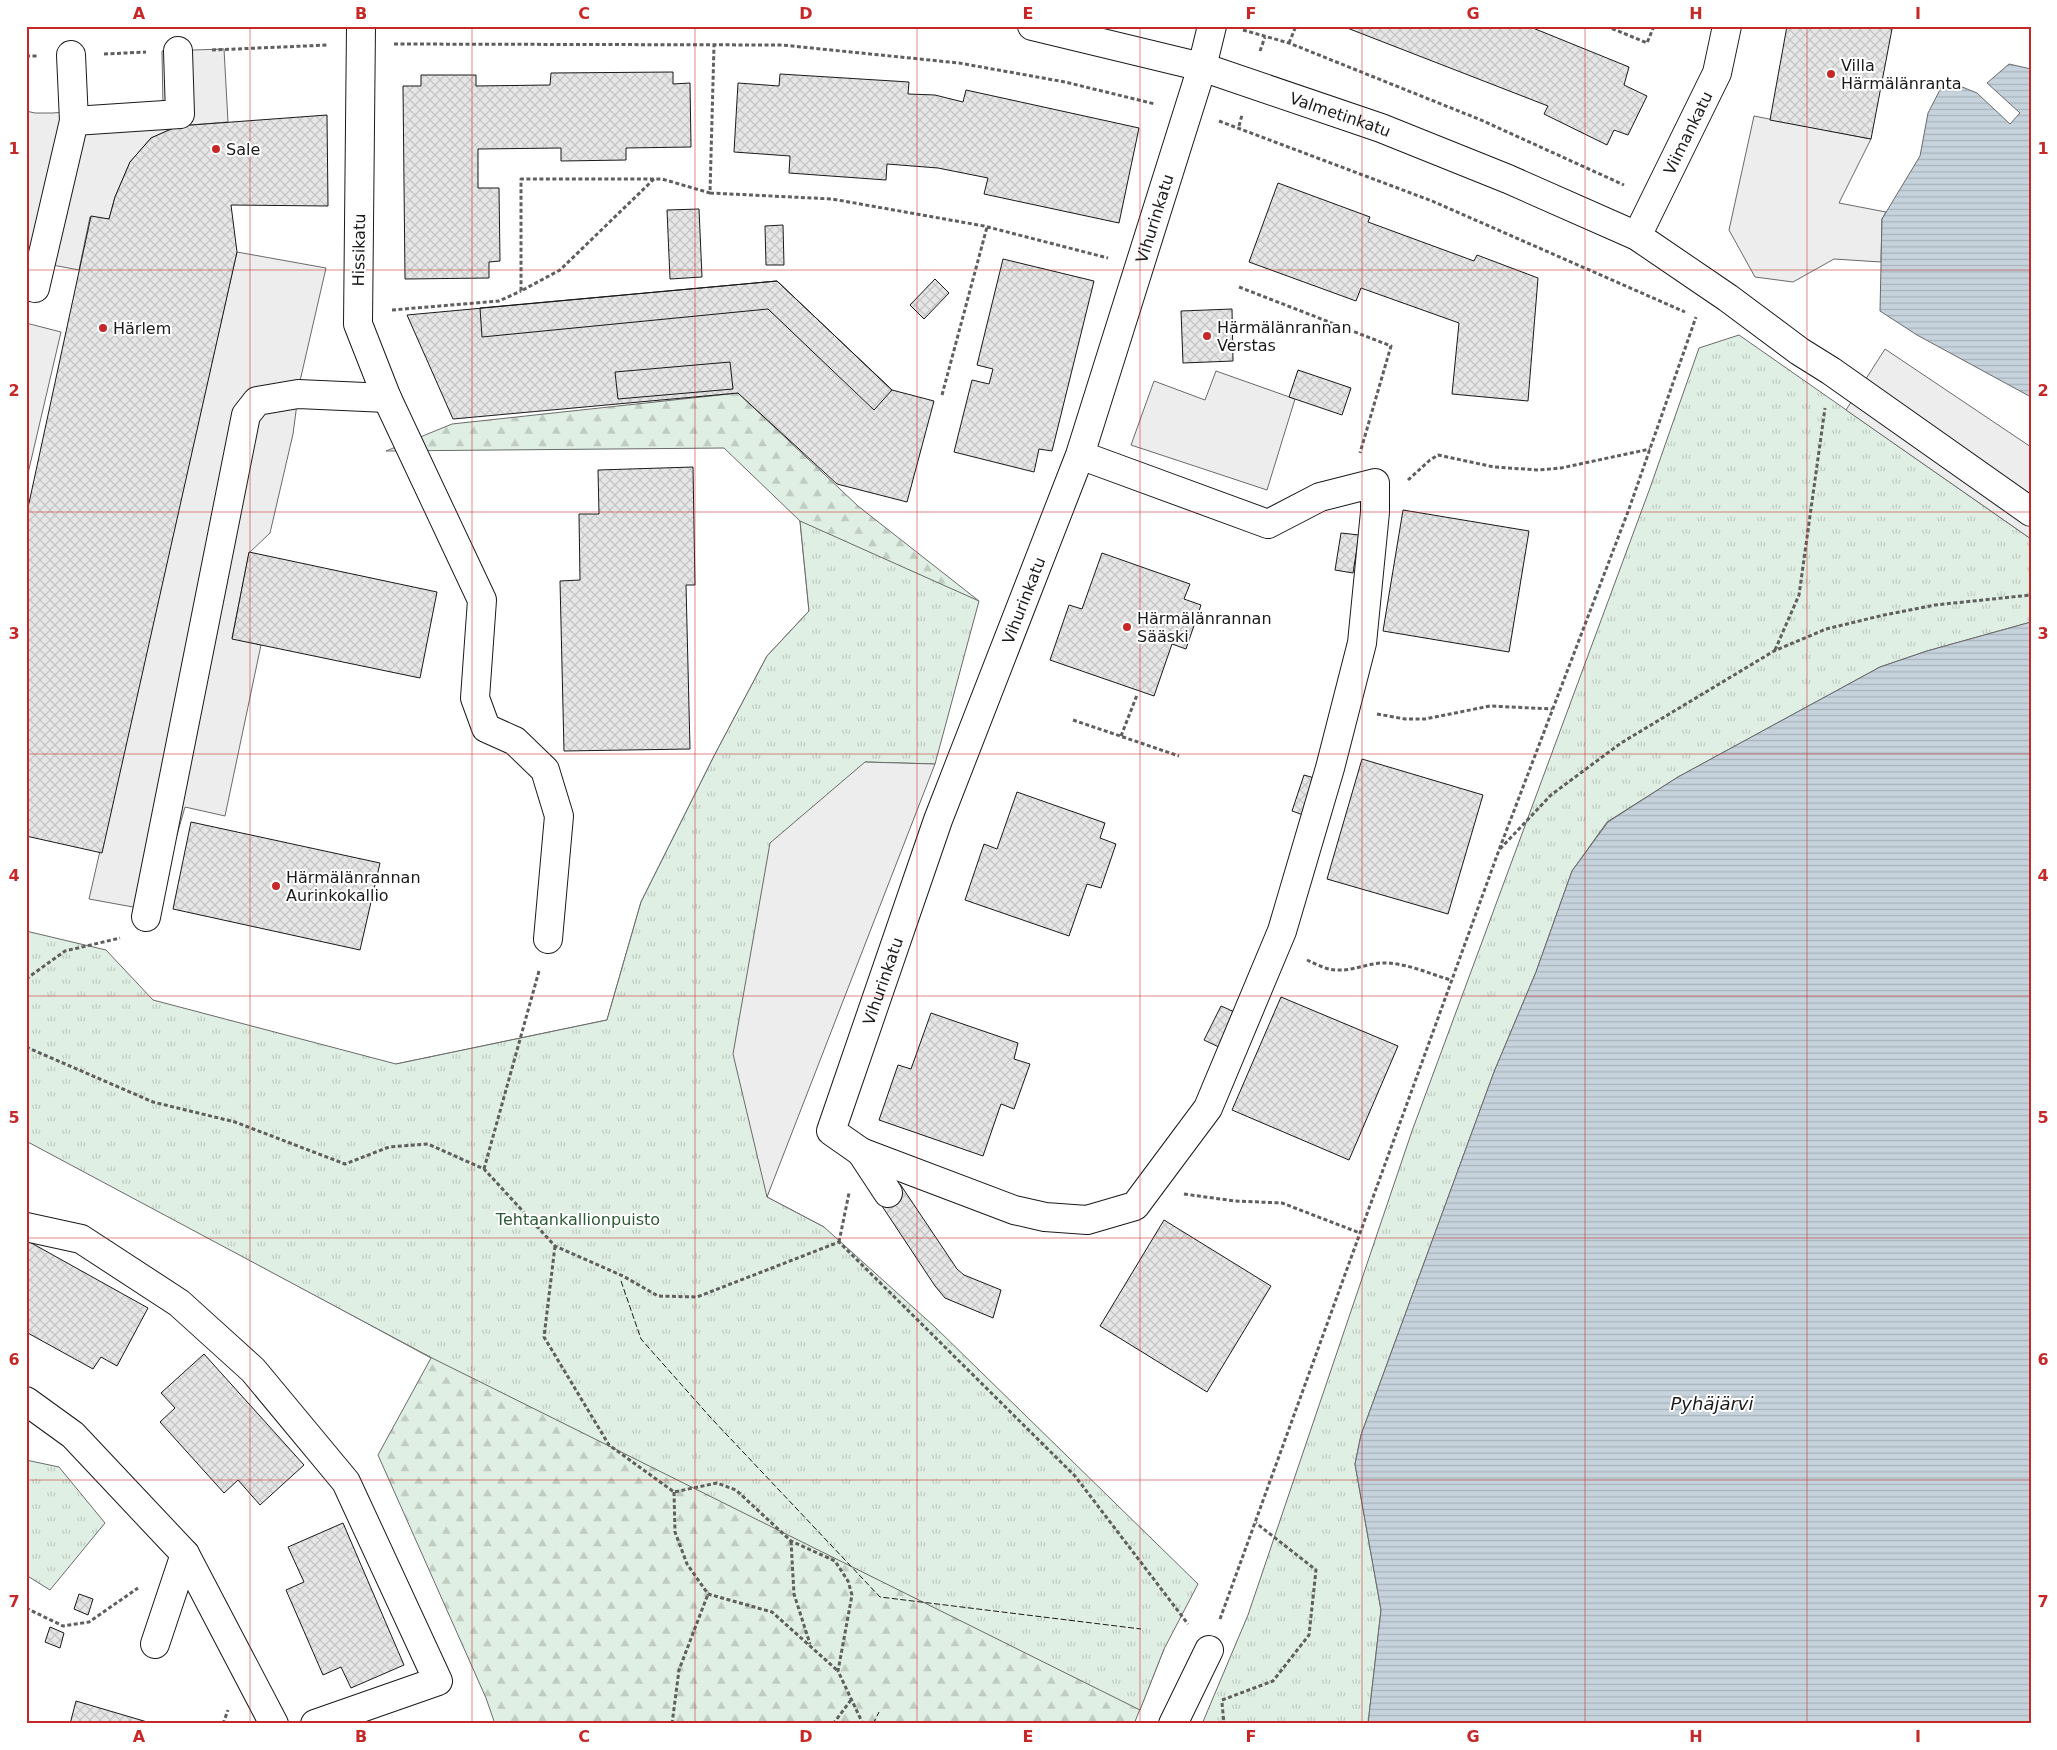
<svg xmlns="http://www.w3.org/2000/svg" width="2057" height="1750" viewBox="0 0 2057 1750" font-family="'DejaVu Sans',sans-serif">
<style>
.forest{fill:url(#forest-firs);stroke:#6a6a6a}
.park{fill:url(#park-tufts);stroke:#6a6a6a}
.parking{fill:#ededed;stroke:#6a6a6a}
.water{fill:url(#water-rules);stroke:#6a6a6a}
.building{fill:url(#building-cross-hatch);stroke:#1a1a1a}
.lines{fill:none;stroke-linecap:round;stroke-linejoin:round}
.minor-casing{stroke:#1a1a1a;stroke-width:30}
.path{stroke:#5f5f5f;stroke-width:3;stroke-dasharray:4 2.5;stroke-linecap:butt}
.minor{stroke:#fff;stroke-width:28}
.fence{stroke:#1a1a1a;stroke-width:1;stroke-dasharray:6 2.5;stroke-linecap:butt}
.grid{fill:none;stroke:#c62828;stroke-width:1;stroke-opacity:0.55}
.poi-dot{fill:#c62828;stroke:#fff;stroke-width:2}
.labels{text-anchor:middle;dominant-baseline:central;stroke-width:4;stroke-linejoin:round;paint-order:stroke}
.poi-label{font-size:16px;fill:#1a1a1a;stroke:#fff;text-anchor:start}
.street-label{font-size:16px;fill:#1a1a1a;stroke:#fff}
.park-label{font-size:16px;fill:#2b5a34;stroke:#fff}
.water-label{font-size:18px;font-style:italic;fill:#1a1a1a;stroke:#fff}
.neatline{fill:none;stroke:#c62828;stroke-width:2}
.grid-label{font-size:16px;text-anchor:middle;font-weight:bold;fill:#c62828}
</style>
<defs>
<pattern id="forest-firs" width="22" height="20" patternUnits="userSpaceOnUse" patternTransform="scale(1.25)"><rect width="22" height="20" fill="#e0efe3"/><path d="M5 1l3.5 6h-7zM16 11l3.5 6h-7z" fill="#c0ccc2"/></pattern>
<pattern id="park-tufts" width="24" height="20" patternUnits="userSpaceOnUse" patternTransform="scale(1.25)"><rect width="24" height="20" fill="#e0efe3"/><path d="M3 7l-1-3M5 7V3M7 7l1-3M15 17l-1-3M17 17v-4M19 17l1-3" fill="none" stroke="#c0ccc2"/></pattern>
<pattern id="water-rules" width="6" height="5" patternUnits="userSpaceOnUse" patternTransform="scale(1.25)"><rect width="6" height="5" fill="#c6d2dc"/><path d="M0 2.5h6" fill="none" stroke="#aab4bc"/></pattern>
<pattern id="building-cross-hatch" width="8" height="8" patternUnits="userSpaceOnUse" patternTransform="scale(1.25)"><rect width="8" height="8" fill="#e6e6e6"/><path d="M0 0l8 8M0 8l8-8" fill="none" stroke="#c5c5c5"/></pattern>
</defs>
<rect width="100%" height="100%" fill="#fff"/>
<!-- forest -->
<path class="forest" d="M738 393 858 506 979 601 929 639 767 1197 824 1227 985 1546 1164 1649 1134 1724H495L486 1698 378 1455 431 1358 239 1254 340 1158 396 1064 607 1020 641 902 714 756 767 656 809 611 800 521 724 448 386 451 452 424Z"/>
<!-- park -->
<path class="park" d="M1739 335 2031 539V622L1927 651 1880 667 1678 777 1607 822 1572 871 1536 972 1494 1072 1361 1435 1355 1464 1381 1610 1368 1724H1202L1248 1615 1412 1131 1650 488 1699 348Z
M800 521 979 601 935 764 865 762 767 1197 824 1227 935 1327 1198 1584 1164 1649 1140 1710 432 1358 26 1141V931L106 950 153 1000 396 1064 607 1020 641 902 714 756 767 656 809 611Z
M26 1460 59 1467 105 1523 50 1590 26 1575Z"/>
<!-- parking -->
<path class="parking" d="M224 49 228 122 178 126 151 138 130 162 115 197 109 219 90 217 79 270 26 260V111L35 113H52L163 106 162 51Z
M1754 116 1871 139 1839 203 1886 212 1882 219 1881 262 1834 259 1793 282 1755 277 1729 230Z
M237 252 326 268 300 381 293 434 270 533 249 553 232 638 261 645 225 816 185 807 155 911 89 899Z
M26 323 61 332 26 482Z
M1885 349 2031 447V539L1846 410Z
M1216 371 1295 399 1267 490 1131 445 1154 381 1205 400Z
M865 762 935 764 767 1197 733 1054 770 843Z"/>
<!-- water -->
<path class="water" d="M2009 64 2031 69V397L1917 335 1880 311 1882 219 1920 156 1928 113 1945 80 1977 93 2010 124 2020 113 1987 83Z
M2031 622V1724H1368L1381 1610 1355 1464 1361 1435 1494 1072 1536 972 1572 871 1608 822 1678 777 1880 667 1927 651Z"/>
<!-- building -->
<path class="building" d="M1342 26H1528L1629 67 1624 85 1647 96 1628 135 1614 130 1607 145 1544 114 1548 106Z
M1787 26H1879L1892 29 1871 139 1770 120Z
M673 72V84L690 83 691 147 626 148V160L561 161V148L478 149V188H499L500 261 489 262V278L405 279 403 86H421V75H476V86L550 85 551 73Z
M780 74 909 82 908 94 935 95 963 102 966 90 1139 128 1119 223 984 194 988 178 938 168 887 164 886 180 789 173 790 156 734 152 738 83 779 86Z
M327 115 328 206 231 205 237 252 102 853 26 836V517L91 216 109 219 115 197 130 162 151 138 178 126Z
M1278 183 1370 217 1368 222 1474 261 1477 255 1538 278 1528 401 1452 394 1459 323 1361 288 1356 301 1249 262Z
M699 209 702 277 670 279 667 210Z
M783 225 784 265H766L765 226Z
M1003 259 1094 281 1052 451 1039 449 1034 472 954 452 972 380 989 384 993 369 977 365Z
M935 279 949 293 924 319 910 305Z
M777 281 892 390 934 401 907 502 837 484 738 393 453 419 407 315Z
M777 281 892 390 874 410 768 309 482 337 480 308Z
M1232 309 1233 361 1183 363 1181 311Z
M730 362 733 389 618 399 615 372Z
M1298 370 1351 388 1342 415 1289 397Z
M693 467 695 585H686L690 749 564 751 560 581 580 580 579 514H599L598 470Z
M1403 510 1529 531 1509 652 1383 631Z
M1341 533 1359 535 1353 573 1335 570Z
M249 552 437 592 420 678 232 639Z
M1102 553 1190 584 1184 599 1201 605 1186 649 1172 644 1154 696 1050 660 1069 605 1082 609Z
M1362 759 1483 795 1448 914 1327 879Z
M1304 775 1321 780 1309 817 1292 811Z
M1017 792 1105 823 1100 838 1116 844 1101 888 1087 884 1069 936 965 900 984 844 997 849Z
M191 822 380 863 360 950 173 909Z
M1281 997 1398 1046 1349 1160 1232 1110Z
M1221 1006 1237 1013 1221 1048 1204 1040Z
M931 1013 1018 1043 1014 1059 1030 1064 1014 1109 1001 1104 983 1156 879 1120 898 1065 911 1069Z
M900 1184 957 1269 964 1275 1001 1290 993 1318 945 1298 935 1286 878 1200Z
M1164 1220 1271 1286 1207 1392 1100 1326Z
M26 1240 148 1308 117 1366 101 1357 93 1369 26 1332Z
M204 1354 304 1465 260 1505 238 1480 224 1493 160 1422 175 1408 161 1393Z
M343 1523 404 1665 351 1688 341 1667 323 1675 286 1590 304 1582 288 1547Z
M79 1594 93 1599 88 1615 74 1609Z
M50 1627 64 1633 60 1648 45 1642Z
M76 1701 154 1724H70Z"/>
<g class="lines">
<defs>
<g id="minor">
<path d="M361 26 358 324 387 398 482 600 475 698 486 728 515 741 545 770 559 816 548 939"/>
<path id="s1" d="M1032 26 1202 67 1381 128 1508 179 1637 236 1728 298 1799 351 1831 371 2031 512"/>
<path d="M74 121 180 114 178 51"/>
<path id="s2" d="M1637 236 1717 73 1727 26"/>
<path d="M35 288 74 121 71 55"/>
<path id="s3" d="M1080 455 1268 524 1320 497 1375 483V512L1362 643 1330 768 1282 931 1208 1108 1135 1206 1087 1220 1045 1217 1014 1210 861 1152 831 1131 938 820 1080 455 1202 67 1212 26"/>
<path d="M146 917 246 415 257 401 298 394 387 398"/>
<path d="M861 1152 888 1193"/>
<path d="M26 1227 81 1239 179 1303 253 1370 346 1482 438 1681 315 1724"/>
<path d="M26 1401 73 1435 185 1554 274 1724"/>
<path d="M155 1644 185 1554"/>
<path d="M1173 1724 1209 1650"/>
</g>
</defs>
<!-- minor casing -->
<use href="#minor" class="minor-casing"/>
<!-- path -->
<path class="path" d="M1606 26 1647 43 1654 26
M1243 30 1289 43 1481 120 1624 185
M1289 43 1296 26
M394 44 782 45 959 63 1065 82 1155 104
M212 50 328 45
M1260 51 1265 37
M104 54 146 52
M26 56H38
M1219 121 1432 201 1685 312
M1239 126 1242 115
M654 179 560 270 521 291V179H662L710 193 714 45
M710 193 832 199 984 226 1108 258
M1239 287 1391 346 1360 453
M392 310 499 301 521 291
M942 395 987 227
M1408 480 1430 460 1438 455 1494 467 1538 470 1561 468 1650 449
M1775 650 1799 595 1825 408
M1377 714 1405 719H1425L1490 706 1552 709
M1073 720 1179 756
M1121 736 1137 695
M1500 849 1551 795 1621 743 1774 651 1826 629 1884 615 1935 605 2031 595
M1307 960C1316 964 1326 970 1337 970 1354 971 1370 962 1387 963 1409 964 1430 974 1451 980
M26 979 65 951 120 938
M26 1047 153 1102 235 1122 345 1164 389 1147 428 1144 484 1169 555 1246 623 1276 658 1296 697 1297 839 1242 1075 1476 1188 1624
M484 1169 539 971
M1184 1194 1235 1201 1282 1203 1360 1233
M839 1242 849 1193
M555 1246 544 1337 609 1445 674 1492 717 1483 736 1490 791 1541 835 1561 848 1581 852 1595 838 1671 863 1724
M674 1492 675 1532 687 1564 708 1594 772 1612 838 1671
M791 1541 794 1594 810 1644
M26 1608 63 1626 89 1622 138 1588
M1220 1619 1499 850 1629 509 1696 317
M1222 1700 1273 1681 1309 1635 1316 1570 1256 1523
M1222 1703 1224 1724
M223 1724 228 1710
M672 1724 679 1670 708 1594
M833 1724 851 1700"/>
<!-- minor -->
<use href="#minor" class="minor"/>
<!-- fence -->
<path class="fence" d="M621 1281 641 1339 711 1418 880 1597 1141 1629
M873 1724 879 1712"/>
</g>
<!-- grid -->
<path class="grid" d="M250 26V1724M472 26V1724M695 26V1724M917 26V1724M1140 26V1724M1362 26V1724M1585 26V1724M1807 26V1724M26 270H2031M26 512H2031M26 754H2031M26 996H2031M26 1238H2031M26 1480H2031"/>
<!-- markers -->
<g class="poi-dot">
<circle cx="1831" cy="74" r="5"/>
<circle cx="216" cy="149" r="5"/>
<circle cx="103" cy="328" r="5"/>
<circle cx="1207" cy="336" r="5"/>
<circle cx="1127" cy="627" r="5"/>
<circle cx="276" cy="886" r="5"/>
</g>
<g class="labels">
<!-- poi labels -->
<g class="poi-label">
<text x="1841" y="65">Villa<tspan x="1841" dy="18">Härmälänranta</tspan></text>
<text x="226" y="149">Sale</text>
<text x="1217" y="327">Härmälänrannan<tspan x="1217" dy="18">Verstas</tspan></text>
<text x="113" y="328">Härlem</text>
<text x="1137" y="618">Härmälänrannan<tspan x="1137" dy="18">Sääski</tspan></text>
<text x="286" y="877">Härmälänrannan<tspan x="286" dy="18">Aurinkokallio</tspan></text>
</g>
<!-- street labels -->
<g class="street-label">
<text stroke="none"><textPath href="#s1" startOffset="321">Valmetinkatu</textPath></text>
<text stroke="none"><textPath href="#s2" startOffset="115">Viimankatu</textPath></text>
<text stroke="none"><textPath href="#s3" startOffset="2382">Vihurinkatu</textPath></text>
<text transform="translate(359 250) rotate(-89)">Hissikatu</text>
<text stroke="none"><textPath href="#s3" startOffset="1978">Vihurinkatu</textPath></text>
<text stroke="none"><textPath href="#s3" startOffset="1572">Vihurinkatu</textPath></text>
</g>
<!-- park labels -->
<g class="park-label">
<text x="578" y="1219">Tehtaankallionpuisto</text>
</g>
<!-- water labels -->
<g class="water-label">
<text x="1712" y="1403">Pyhäjärvi</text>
</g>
</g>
<!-- border -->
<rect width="2057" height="1750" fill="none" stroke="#ffffff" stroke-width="55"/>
<rect x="28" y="28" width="2002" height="1694" class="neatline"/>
<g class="grid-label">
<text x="139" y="19">A</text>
<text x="361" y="19">B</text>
<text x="584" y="19">C</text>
<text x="806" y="19">D</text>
<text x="1028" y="19">E</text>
<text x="1251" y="19">F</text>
<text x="1473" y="19">G</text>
<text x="1696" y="19">H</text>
<text x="1918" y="19">I</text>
<text x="14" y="154">1</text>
<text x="2043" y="154">1</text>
<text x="14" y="396">2</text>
<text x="2043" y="396">2</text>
<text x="14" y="639">3</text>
<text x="2043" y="639">3</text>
<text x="14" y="881">4</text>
<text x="2043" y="881">4</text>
<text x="14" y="1123">5</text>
<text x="2043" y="1123">5</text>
<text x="14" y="1365">6</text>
<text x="2043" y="1365">6</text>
<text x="14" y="1607">7</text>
<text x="2043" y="1607">7</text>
<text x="139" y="1742">A</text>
<text x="361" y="1742">B</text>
<text x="584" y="1742">C</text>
<text x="806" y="1742">D</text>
<text x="1028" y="1742">E</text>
<text x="1251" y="1742">F</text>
<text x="1473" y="1742">G</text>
<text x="1696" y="1742">H</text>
<text x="1918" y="1742">I</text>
</g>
</svg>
